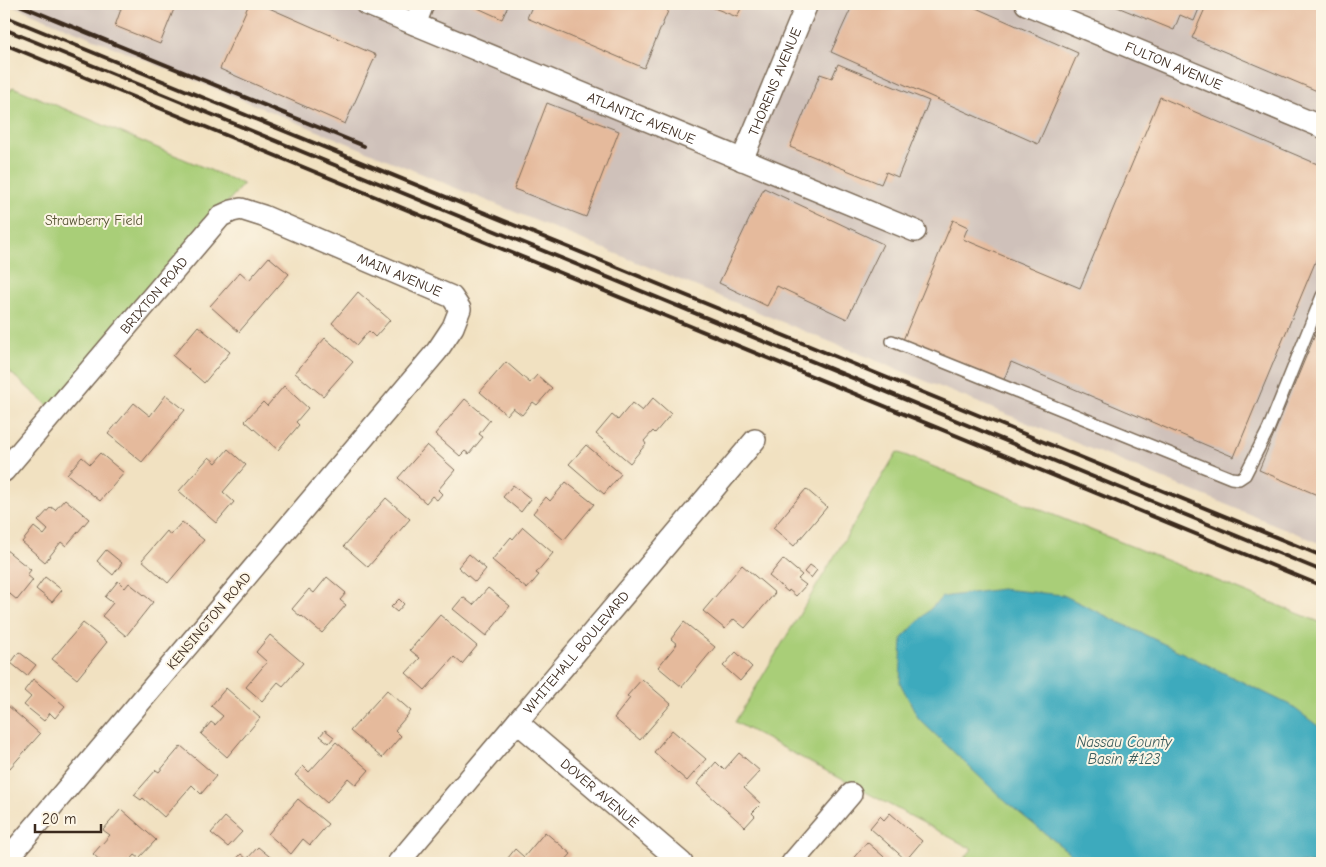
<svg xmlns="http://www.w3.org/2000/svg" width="1326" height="867" viewBox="0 0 1326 867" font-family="'Comic Neue',sans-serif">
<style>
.industrial{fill:#cfc1ba}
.green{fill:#a9ce78;stroke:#727c4b}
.water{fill:#3eaabd;stroke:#3c6a6e}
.building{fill:#e5ba9c}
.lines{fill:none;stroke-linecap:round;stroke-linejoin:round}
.service-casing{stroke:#7b6a57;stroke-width:14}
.minor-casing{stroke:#7b6a57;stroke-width:24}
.service{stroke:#fff;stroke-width:11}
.minor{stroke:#fff;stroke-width:21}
.rail{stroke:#3b2a1e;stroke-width:4}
.labels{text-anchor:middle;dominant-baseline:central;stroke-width:4;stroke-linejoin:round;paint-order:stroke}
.street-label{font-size:14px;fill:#3b2a1e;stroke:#fcf5e5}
.park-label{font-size:14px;fill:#565334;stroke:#fcf5e5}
.water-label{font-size:15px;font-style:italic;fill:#3c5d5e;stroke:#fcf5e5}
</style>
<rect width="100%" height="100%" fill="#fcf5e5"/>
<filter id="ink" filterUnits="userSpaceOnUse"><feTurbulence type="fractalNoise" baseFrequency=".02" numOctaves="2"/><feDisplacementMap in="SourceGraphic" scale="10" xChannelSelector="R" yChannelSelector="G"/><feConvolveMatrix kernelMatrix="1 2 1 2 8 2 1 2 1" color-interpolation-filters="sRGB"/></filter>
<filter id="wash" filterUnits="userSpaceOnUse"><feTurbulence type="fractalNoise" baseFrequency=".0096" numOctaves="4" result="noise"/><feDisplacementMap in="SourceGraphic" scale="20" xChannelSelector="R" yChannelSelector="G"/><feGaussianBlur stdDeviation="1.12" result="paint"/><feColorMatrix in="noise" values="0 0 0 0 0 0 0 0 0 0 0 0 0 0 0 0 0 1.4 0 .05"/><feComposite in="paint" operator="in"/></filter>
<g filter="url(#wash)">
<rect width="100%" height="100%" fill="#f1e1c1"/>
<!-- industrial -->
<path class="industrial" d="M9 4H1322V544Z"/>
<!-- green -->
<path class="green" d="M13 87 243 184 52 409 4 367V98Z
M897 452 1322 623V863H961L972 849 735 722Z"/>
<!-- water -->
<path class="water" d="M1001 589 1063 595 1290 705 1322 729V863H1082L1006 802 919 719 900 683 902 638 942 597Z"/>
<g id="blocks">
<!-- building -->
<path class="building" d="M109 4H176L160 44 115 26 121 9Z
M249 4H260L376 55 345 124 220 69Z
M469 4H509L502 19Z
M533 4H671L644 68 527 18Z
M704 4H743L737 17Z
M853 4H967L1078 53 1038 144 831 52Z
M1110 4H1201L1194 21 1180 15 1174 30Z
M1207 4H1322V93L1192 38Z
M838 64 929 101 898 177 886 172 881 184 790 147 820 74 832 78Z
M1160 97 1322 166V246L1234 457 1011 362 1003 382 903 340 953 220 968 227 963 239 1080 288Z
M547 103 619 131 586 217 514 189Z
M764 188 883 244 847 319 777 286 767 306 719 283Z
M269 257 289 274 239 332 210 306 240 272 249 280Z
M358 292 390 320 375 337 369 331 357 345 332 323Z
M1322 318V497L1259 470Z
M198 326 230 352 204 383 173 356Z
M325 338 353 362 323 396 295 373Z
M506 362 530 383 537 375 552 388 537 405 533 402 522 415 513 408 507 415 480 392Z
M284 386 308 408 296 422 299 425 278 450 245 421 263 402 267 406Z
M166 395 185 410 142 462 108 434 134 403 150 416Z
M653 398 671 414 655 433 653 431 644 441 646 444 630 463 596 434 612 415 618 420 632 403 642 411Z
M465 399 490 420 479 434 483 437 469 454 465 451 460 456 435 434Z
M427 445 455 470 438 490 442 494 437 500 432 496 426 503 398 478Z
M586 445 621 474 604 494 569 464Z
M228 449 246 465 223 492 234 502 216 523 179 491 209 457 216 463Z
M100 453 124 473 100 501 67 474 82 457 90 464Z
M566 482 594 504 564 540 533 513 546 497 550 501Z
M513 485 531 499 521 512 503 497Z
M806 489 827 507 794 546 773 528Z
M386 498 410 519 368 567 344 546Z
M65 499 89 519 66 546 61 542 45 562 22 542 34 527 44 535 48 530 38 521 51 507 55 510Z
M182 522 204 540 168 583 142 560 167 531 170 535Z
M523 527 553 553 536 573 539 575 527 589 492 560 511 537 513 539Z
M5 549 31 570 27 575 33 580 17 600 4 589Z
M106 550 122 563 113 575 97 561Z
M469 554 486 569 475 582 458 567Z
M783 559 802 575 798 579 806 585 796 596 789 590 788 592 769 576Z
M742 565 775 593 745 628 734 619 725 629 703 611Z
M810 565 817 570 811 578 804 572Z
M45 577 62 590 52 602 36 589Z
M327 577 346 593 340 600 346 605 322 633 302 616 301 617 292 609 309 589 314 593Z
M118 581 125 588 129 583 153 602 126 636 102 616 113 603 105 597Z
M488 588 510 606 486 636 453 609 463 597 473 605Z
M399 599 404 604 397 612 391 607Z
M440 615 477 646 462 664 454 657 425 690 406 673 420 658 410 650Z
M684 622 715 647 682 687 658 667 677 644 671 639Z
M83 623 107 642 77 679 52 659Z
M270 635 303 663 283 686 278 682 262 701 246 687 267 662 256 652Z
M19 652 36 665 27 676 11 663Z
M736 652 752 667 740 681 723 666Z
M33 679 65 706 55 718 50 713 44 721 24 705 31 697 24 691Z
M642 679 671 704 640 740 614 718 630 698 627 696Z
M226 688 260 718 227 757 201 734 211 722 215 725 223 716 211 706Z
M387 690 411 711 395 730 401 736 382 758 350 731Z
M7 705 40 734 10 768 4 762V709Z
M325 730 334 737 329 743 320 736Z
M672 730 706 759 687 781 654 752Z
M336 742 369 770 356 785 348 778 327 803 295 775 303 766 309 772Z
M181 746 216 776 201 794 192 785 164 817 143 798 141 800 134 795 156 770 159 772Z
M739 753 760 771 744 788 761 804 752 813 755 816 745 827 697 784 716 762 724 770Z
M298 799 328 824 310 845 303 839 291 854 268 834Z
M121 809 156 840 139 858 135 855 128 863H103L93 854 110 835 103 830Z
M890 813 922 841 906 860 870 828 880 816 884 820Z
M225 817 242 832 228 847 211 833Z
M545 832 571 854 563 863H504L515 849 524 857Z
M867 842 891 863H852L850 862Z
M258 847 275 861 276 859 281 863H233L241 854 247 859Z"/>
</g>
</g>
<g filter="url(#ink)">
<use href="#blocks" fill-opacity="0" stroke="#7b6a57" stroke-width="1"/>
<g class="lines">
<defs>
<path id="service" d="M892 341 1231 478 1239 479 1245 475 1268 430 1322 296"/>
<g id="minor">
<path id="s1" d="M366 4 915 231"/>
<path id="s2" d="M1026 4 1322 127"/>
<path d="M415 24 423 4"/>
<path id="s3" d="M742 160 807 4"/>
<path id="s4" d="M4 471 221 216 232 211 241 209 263 216 452 297 460 309 453 327 437 351 4 863"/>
<path id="s5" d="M517 722 682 863"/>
<path id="s6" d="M398 863 755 440"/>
<path d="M792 863 851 794"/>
</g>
</defs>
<!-- service casing -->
<use href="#service" class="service-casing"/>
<!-- minor casing -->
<use href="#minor" class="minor-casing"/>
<!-- service -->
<use href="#service" class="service"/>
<!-- minor -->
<use href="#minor" class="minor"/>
<!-- rail -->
<path class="rail" d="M17 4 364 146
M4 16 1322 556
M4 29 1322 571
M4 44 1322 586"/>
</g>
</g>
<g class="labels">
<!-- street labels -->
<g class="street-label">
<text stroke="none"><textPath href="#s2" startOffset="160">FULTON AVENUE</textPath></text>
<text stroke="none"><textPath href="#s3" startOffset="85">THORENS AVENUE</textPath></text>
<text stroke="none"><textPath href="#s1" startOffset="298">ATLANTIC AVENUE</textPath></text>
<text stroke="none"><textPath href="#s4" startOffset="528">MAIN AVENUE</textPath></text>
<text stroke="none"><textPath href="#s4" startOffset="231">BRIXTON ROAD</textPath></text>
<text transform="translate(209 621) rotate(-50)">KENSINGTON ROAD</text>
<text stroke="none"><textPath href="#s6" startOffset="276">WHITEHALL BOULEVARD</textPath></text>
<text stroke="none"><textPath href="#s5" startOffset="109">DOVER AVENUE</textPath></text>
</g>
<!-- park labels -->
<g class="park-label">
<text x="94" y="220">Strawberry Field</text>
</g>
<!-- water labels -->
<g class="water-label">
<text x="1124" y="742">Nassau County<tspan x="1124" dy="17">Basin #123</tspan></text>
</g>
</g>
<!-- margin -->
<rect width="1326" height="867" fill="none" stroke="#fcf5e5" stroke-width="20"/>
<!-- scale -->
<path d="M35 824v8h66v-8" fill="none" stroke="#3b2a1e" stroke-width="2.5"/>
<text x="42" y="824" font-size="15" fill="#3b2a1e" stroke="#fcf5e5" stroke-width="4" paint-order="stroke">20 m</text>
</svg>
